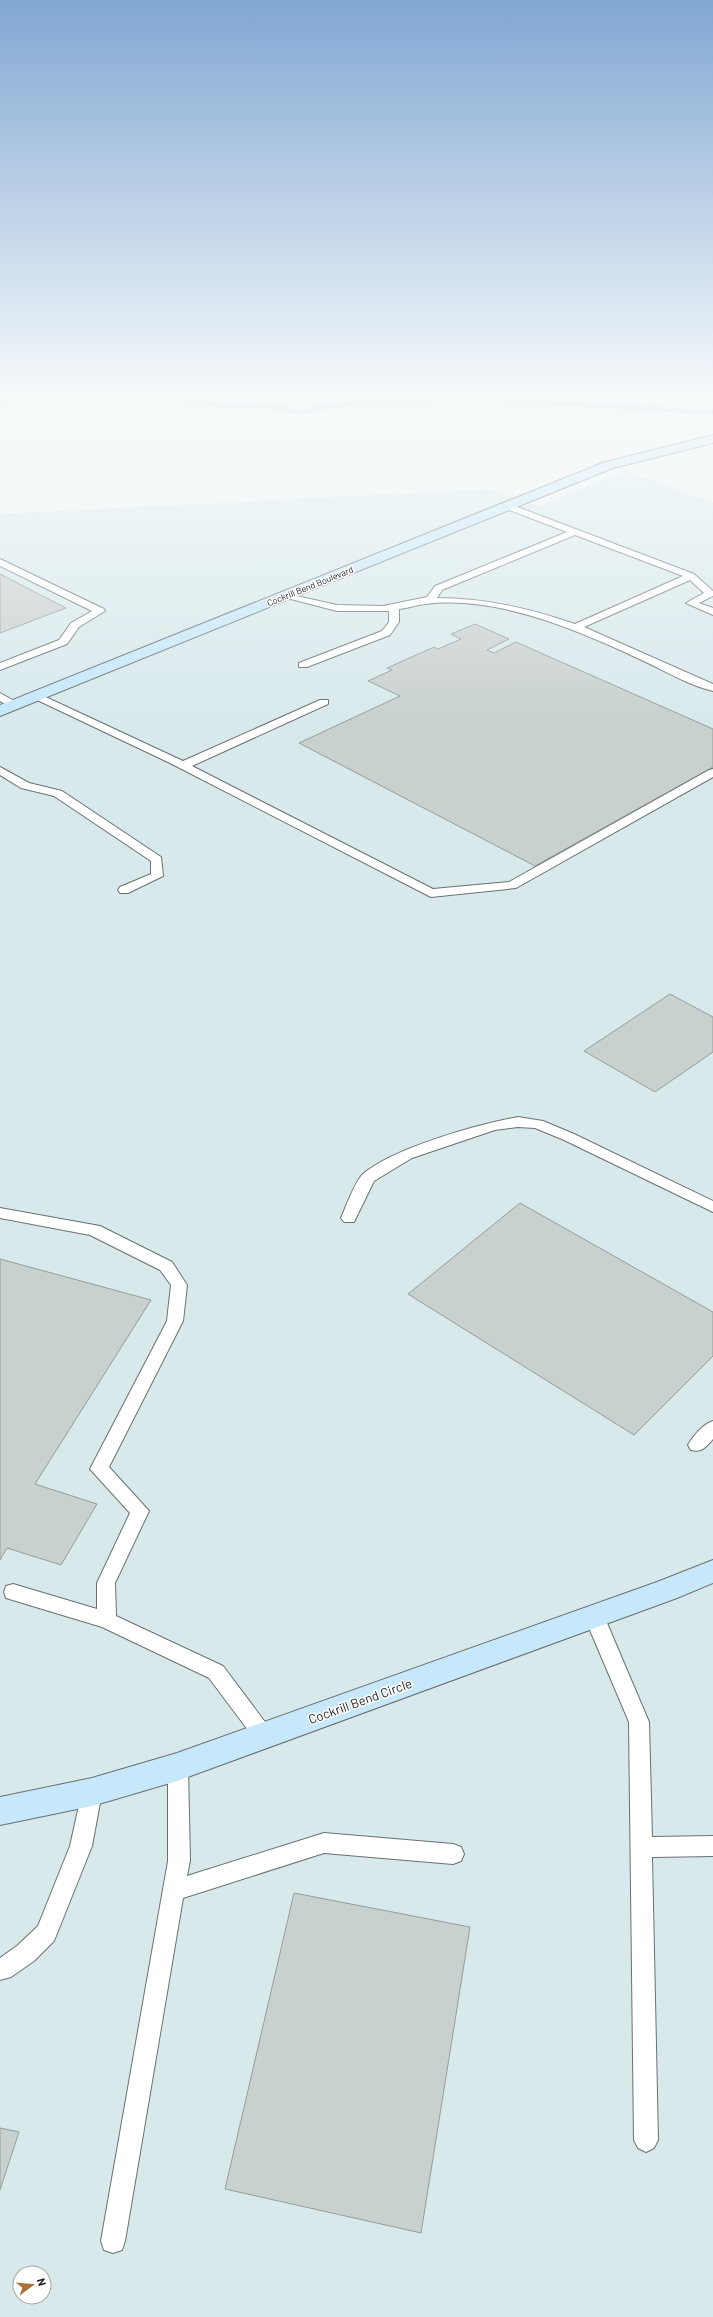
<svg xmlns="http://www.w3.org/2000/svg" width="713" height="2317" viewBox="0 0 713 2317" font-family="Barlow,sans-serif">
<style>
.built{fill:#d8e9ec;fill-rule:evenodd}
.green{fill:#bcd2c0}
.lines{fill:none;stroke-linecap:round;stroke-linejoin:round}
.stream{stroke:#8694b4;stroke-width:5}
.building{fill:#c9d1cf;stroke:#959d9b}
.lane-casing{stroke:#697071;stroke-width:2}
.secondary-casing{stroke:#697071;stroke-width:2}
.lane{fill:#fff;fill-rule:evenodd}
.secondary{fill:#c6e8fa;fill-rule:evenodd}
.labels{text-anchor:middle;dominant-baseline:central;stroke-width:3;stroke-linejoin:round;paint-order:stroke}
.far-street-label{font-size:9px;fill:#1c1f1f;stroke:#fff}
.near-street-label{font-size:13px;fill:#1c1f1f;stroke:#fff}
</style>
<rect width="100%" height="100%" fill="#edf5f7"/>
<!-- built -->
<path class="built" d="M625 471 713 503V2317H0V514L490 489 539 506ZM20 2273H44V2297H20Z"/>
<!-- green -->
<path class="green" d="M0 396H34L0 409Z"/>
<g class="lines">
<!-- stream -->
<path class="stream" d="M153 396 228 406 265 405 298 412 350 403 481 399 713 412"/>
</g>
<!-- building -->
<path class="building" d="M0 574 66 608 0 633Z
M475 624 509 639 487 650 494 653 516 642 713 729V767L535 866 299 743 400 696 368 681 392 670 387 668 434 647 438 649 461 639 451 634Z
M670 994 713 1017V1052L655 1092 584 1051Z
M520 1203 713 1312V1356L634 1435 408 1294Z
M0 1259 151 1300 35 1484 97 1504 61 1565 7 1548 0 1560Z
M294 1893 470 1927 421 2233 225 2189Z
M0 2128 19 2132 0 2190Z"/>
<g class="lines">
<defs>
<path id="lane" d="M507 503 694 574 713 591V596L699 603 713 608V615L686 603 704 593 690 580 584 627 713 684V691C687 685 660 668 635 657 575 629 494 595 426 604 417 605 408 608 399 609V622L390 635 307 667H299V663L382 631 389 622V611H337L283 597V593L337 605 383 606 427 597 435 586 567 532 504 508V504ZM575 535 683 576 575 624C529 608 485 598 437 598L442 590Z
M0 559 104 609 105 611 79 627 67 644 0 670V663L59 640 71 623 92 611 0 566Z
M0 693 18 703V707H10L0 701Z
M37 693 183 761 320 700H328V704L192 766 433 889 509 882 709 770 713 769V777L516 888 431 897 170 763 33 698 32 696Z
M0 767 29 783 62 791 161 857 163 876 128 893H120L118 890 120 887 151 874V861L54 796 21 788 0 775Z
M518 1117 543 1121 574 1134 713 1201V1212L564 1140 535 1128 518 1127 495 1130 412 1158 374 1181 354 1222H344L341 1218C346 1207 355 1181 363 1174 393 1148 479 1124 518 1117Z
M0 1208 100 1226 172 1262 187 1285 183 1321 109 1467 149 1511 115 1583 116 1616 223 1666 271 1730 274 1736 271 1742 264 1745 257 1742 209 1678 102 1627 6 1598 4 1592 6 1586 13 1584 97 1609V1583L130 1513 90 1469 167 1321 171 1285 160 1270 90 1235 0 1218Z
M713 1421V1439C706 1447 702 1453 691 1450L688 1445C693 1436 703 1424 713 1421Z
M594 1608 601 1610 604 1616 649 1722 652 1837 713 1836V1856L652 1857 658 2140 654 2148 646 2152 638 2148 634 2140 629 1722 584 1616 587 1610Z
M178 1758 185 1760 188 1767 190 1861 187 1876 324 1833 453 1844 461 1847 464 1854 461 1861 453 1864 324 1853 183 1898 125 2241 122 2250 113 2253 104 2250 101 2241 168 1861V1767L171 1760Z
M92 1783 99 1785 102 1792 92 1846 54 1941 34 1961 11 1977 0 1980V1958L18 1945 38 1926 70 1846 82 1792 85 1785Z"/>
<path id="secondary" d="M713 435V443L613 468 0 716V705L605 462Z
M713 1560V1583L677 1598 177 1781 92 1806 0 1825V1797L92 1778 177 1753 657 1582Z"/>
</defs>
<!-- lane casing -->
<use href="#lane" class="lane-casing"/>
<!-- secondary casing -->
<use href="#secondary" class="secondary-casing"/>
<!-- lane -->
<use href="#lane" class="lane"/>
<!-- secondary -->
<use href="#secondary" class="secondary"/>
</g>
<!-- sky -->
<linearGradient id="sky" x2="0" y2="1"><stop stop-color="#81a7d3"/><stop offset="0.55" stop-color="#f7fafb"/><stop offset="1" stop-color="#f7fafb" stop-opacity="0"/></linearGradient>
<rect width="713" height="721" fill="url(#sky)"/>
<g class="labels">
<!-- far-street labels -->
<g class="far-street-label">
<text transform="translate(310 586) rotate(-22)">Cockrill Bend Boulevard</text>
</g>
<!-- near-street labels -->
<g class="near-street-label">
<text transform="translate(360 1701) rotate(-20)">Cockrill Bend Circle</text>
</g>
</g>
<!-- north arrow -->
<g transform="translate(32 2285) rotate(74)"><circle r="19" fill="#ffffff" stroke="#a4a5a5"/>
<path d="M0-3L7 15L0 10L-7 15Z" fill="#ac6f33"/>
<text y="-6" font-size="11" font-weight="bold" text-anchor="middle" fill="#1c1f1f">N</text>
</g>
</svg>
